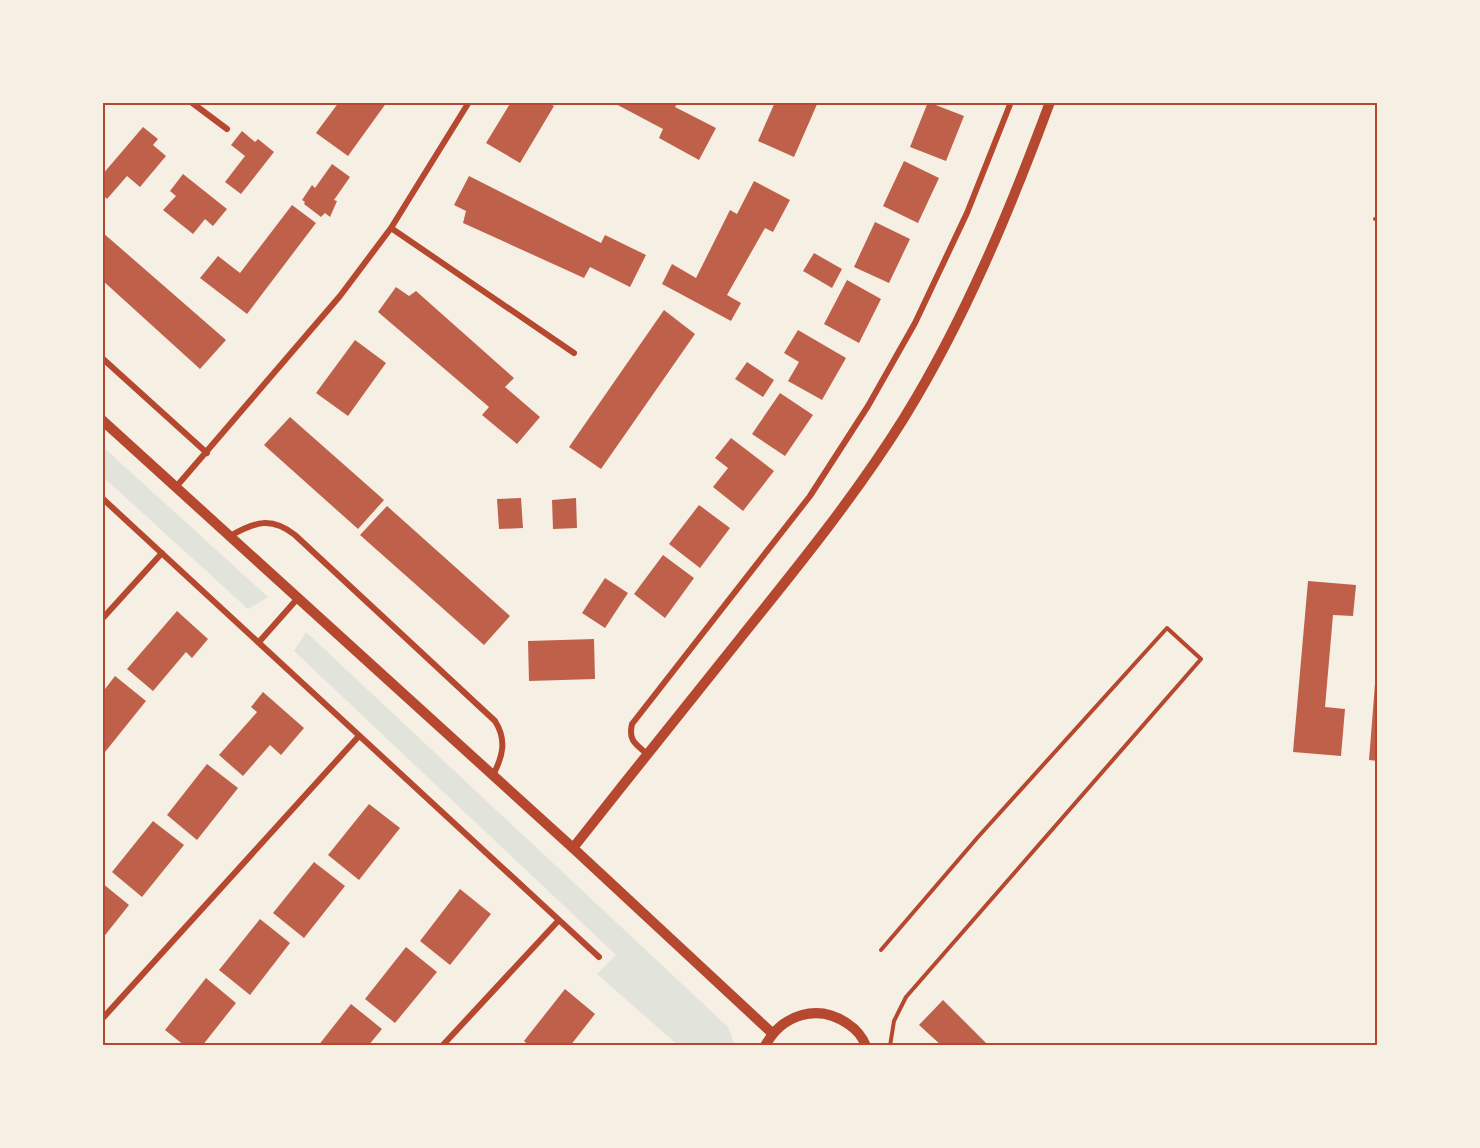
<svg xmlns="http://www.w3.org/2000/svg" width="1480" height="1148" viewBox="0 0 1480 1148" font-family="Montserrat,sans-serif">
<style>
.green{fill:#e2e4dc}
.building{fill:#bf614a}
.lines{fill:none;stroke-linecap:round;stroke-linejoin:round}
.path{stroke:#b5482f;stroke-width:4}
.minor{stroke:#b5482f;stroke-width:6}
.tertiary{stroke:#b5482f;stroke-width:10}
.neatline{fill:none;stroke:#b5482f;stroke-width:2}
</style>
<rect width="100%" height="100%" fill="#f6efe4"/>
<!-- green -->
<path class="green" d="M102 446 268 597 248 609 102 476Z
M306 632 728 1027 735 1046H679L597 974 616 955 294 651Z"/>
<!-- building -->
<path class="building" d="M339 102H387L348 156 316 133Z
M511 102H547L554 106 520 163 486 143Z
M612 102H678L675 107 716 128 699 160 659 138 663 129Z
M775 102H818L794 157 758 141Z
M928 102 964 116 946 161 910 147Z
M143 127 158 139 153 145 166 156 140 187 127 176 107 199 102 194V175Z
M242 131 255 142 258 139 274 152 241 194 225 182 245 156 231 145Z
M904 161 939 178 918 223 883 206Z
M332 164 350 177 334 200 337 201 330 217 325 213 321 217 304 204 305 202 302 200 312 185 315 188Z
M183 174 227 209 213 226 205 219 193 234 163 210 176 196 170 191Z
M469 176 601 243 605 235 646 255 630 287 590 267 584 278 463 223 466 211 454 205Z
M754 181 790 200 773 232 765 228 727 295 741 303 731 321 662 284 672 264 696 278 730 210 737 214Z
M292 205 316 223 247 314 200 278 218 256 240 273Z
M875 222 910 239 889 283 854 267Z
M102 232 226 340 200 369 102 280Z
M814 253 842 269 832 288 803 271Z
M847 280 881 299 859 343 824 324Z
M396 287 409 296 416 291 514 378 505 387 540 417 517 444 482 415 489 407 378 312Z
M664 310 695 334 601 469 569 447Z
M798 330 846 358 822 400 788 381 799 362 784 353Z
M355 340 386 363 348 416 316 393Z
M747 362 774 380 763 397 735 379Z
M780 393 813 415 785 456 752 434Z
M290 417 384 500 358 529 264 445Z
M731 438 774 471 743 511 713 487 728 468 715 458Z
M521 498 523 528 499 529 497 499Z
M576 498 577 528 553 529 552 500Z
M699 505 730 528 700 568 669 544Z
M387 506 510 616 484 645 360 535Z
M663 555 694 578 665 618 634 594Z
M605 578 628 593 605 628 582 613Z
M1308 581 1356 585 1353 616 1333 615 1325 707 1345 709 1341 756 1293 752Z
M177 611 208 639 192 658 186 652 153 691 127 669Z
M594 639 595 679 529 681 528 641Z
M1376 671H1378V761L1369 760Z
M115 676 146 701 105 752 102 749V693Z
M263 692 304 728 281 755 270 745 243 776 219 755 257 712 251 707Z
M207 764 238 788 197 840 167 815Z
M369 804 400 828 359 880 328 855Z
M153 821 184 845 142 897 112 872Z
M314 862 345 886 304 938 273 913Z
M102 883 129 905 102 939Z
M460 889 491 914 450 965 420 941Z
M260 919 290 943 250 995 219 970Z
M406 947 437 972 395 1023 365 999Z
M206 978 236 1003 202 1046H185L165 1030Z
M565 989 595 1014 570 1046H530L524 1041Z
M943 1000 989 1046H942L919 1025Z
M351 1004 382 1029 368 1046H318Z"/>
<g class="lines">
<!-- path -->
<path class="path" d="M1375 219H1378
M881 950 978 837 1167 628 1201 659 906 997 894 1021 890 1046"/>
<!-- minor -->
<path class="minor" d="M191 102 227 129
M391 228 574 353
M102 358 207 453
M176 487 340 296 391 228 469 102
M102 498 599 957
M230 536C255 522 271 516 295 535L495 721C507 740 503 756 493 775
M102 619 162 553
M259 642 298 598
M647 754C636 744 628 741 632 724L810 496 868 406 915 323 967 213 1011 102
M102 1019 359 736
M442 1046 559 920"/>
<!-- tertiary -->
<path class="tertiary" d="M102 420 573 848 772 1033
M573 848C629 777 686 706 742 636 799 565 856 495 904 418 965 319 1010 210 1050 102
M765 1046C782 1014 818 1003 848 1024 856 1029 863 1038 866 1046"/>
</g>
<!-- border -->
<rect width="1480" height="1148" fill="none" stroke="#f6efe4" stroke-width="207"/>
<rect x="104" y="104" width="1272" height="940" class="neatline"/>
</svg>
